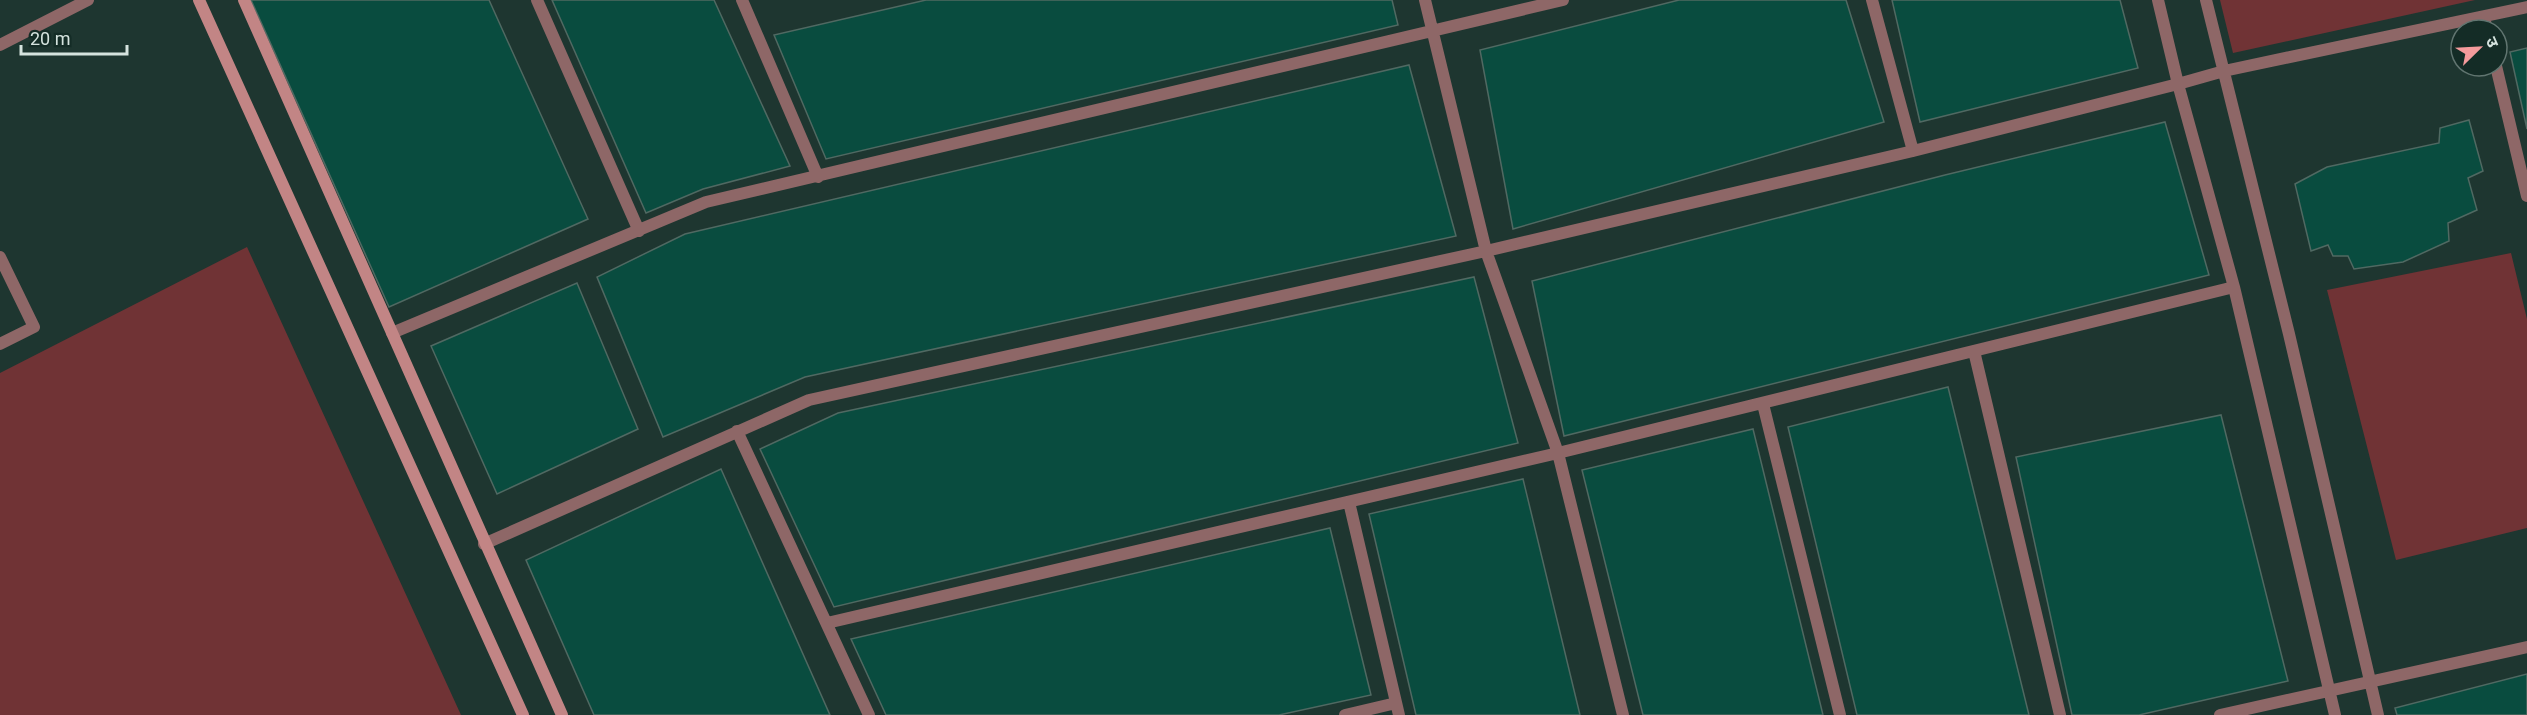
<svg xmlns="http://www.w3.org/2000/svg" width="2527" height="715" viewBox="0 0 2527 715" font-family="Roboto,'Noto Sans Devanagari',sans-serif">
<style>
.green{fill:#703335}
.building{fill:#094c3f;stroke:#506962;stroke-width:1.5}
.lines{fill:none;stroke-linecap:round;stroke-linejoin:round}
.street{stroke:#8e6767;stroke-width:12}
.secondary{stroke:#c28585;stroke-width:12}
</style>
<rect width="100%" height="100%" fill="#1e3630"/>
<!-- green -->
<path class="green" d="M2220 0H2475L2233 53Z
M247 247 461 715H0V373Z
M2511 253 2527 319V528L2396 560 2327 290Z"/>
<!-- building -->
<path class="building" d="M251 0H489L588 219 389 307Z
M552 0H714L790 166 703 189 646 213Z
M926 0H1392L1398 25 826 159 774 35Z
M1679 0H1846L1884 122 1513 229 1480 50Z
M1892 0H2120L2138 68 1920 122Z
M2527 48V129L2510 52Z
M1409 65 1456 236 805 377 663 437 597 277 685 234Z
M2469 120 2483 171 2468 178 2477 210 2448 223 2449 241 2403 262 2354 269 2348 256H2333L2328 245 2311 251 2295 184 2327 167 2439 143 2440 128Z
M2165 122 2209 275 1564 436 1532 281 1945 175Z
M1474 277 1518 443 834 607 760 449 838 413Z
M577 283 638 429 497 494 431 346Z
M1948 387 2029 715H1857L1788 427Z
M2221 415 2288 681 2139 715H2072L2016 457Z
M1753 429 1823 715H1643L1582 470Z
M721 469 830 715H594L526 560Z
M1523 479 1580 715H1416L1369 514Z
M1330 528 1371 695 1279 715H886L851 639Z
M2527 674V715H2397L2395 708Z"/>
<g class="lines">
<!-- street -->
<path class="street" d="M537 0 639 231
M742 0 818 177
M1425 0 1486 251 1558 453 1623 715
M1872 0 1913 151
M2158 0 2178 84 2234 287 2335 715
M2206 0 2289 334 2378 715
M2484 17 2487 30
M0 45 88 0
M2496 66 2527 196
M0 257 34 327 0 344
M392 333 706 202 1563 0
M1974 351 2060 715
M1763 404 1840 715
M737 431 869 715
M1349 502 1399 715
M484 544 809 400 1486 251 1913 151 2178 84 2224 71 2527 7
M827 623 1558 453 2234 287
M1345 715 1396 703
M2220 715 2527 647"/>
<!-- secondary -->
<path class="secondary" d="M199 0 523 715
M244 0 562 715"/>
</g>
<!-- north arrow -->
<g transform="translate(2479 48) rotate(66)"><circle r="28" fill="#142c26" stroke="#617570" stroke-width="1.5"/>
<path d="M0-4.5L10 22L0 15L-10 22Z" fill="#f59b9c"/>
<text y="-9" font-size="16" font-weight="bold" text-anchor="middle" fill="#d5e3de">उ</text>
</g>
<!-- scale -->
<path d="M21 45v9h106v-9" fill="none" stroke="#d5e3de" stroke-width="3"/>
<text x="30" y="45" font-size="18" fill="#d5e3de" stroke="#142c26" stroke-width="4.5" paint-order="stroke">20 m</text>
</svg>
